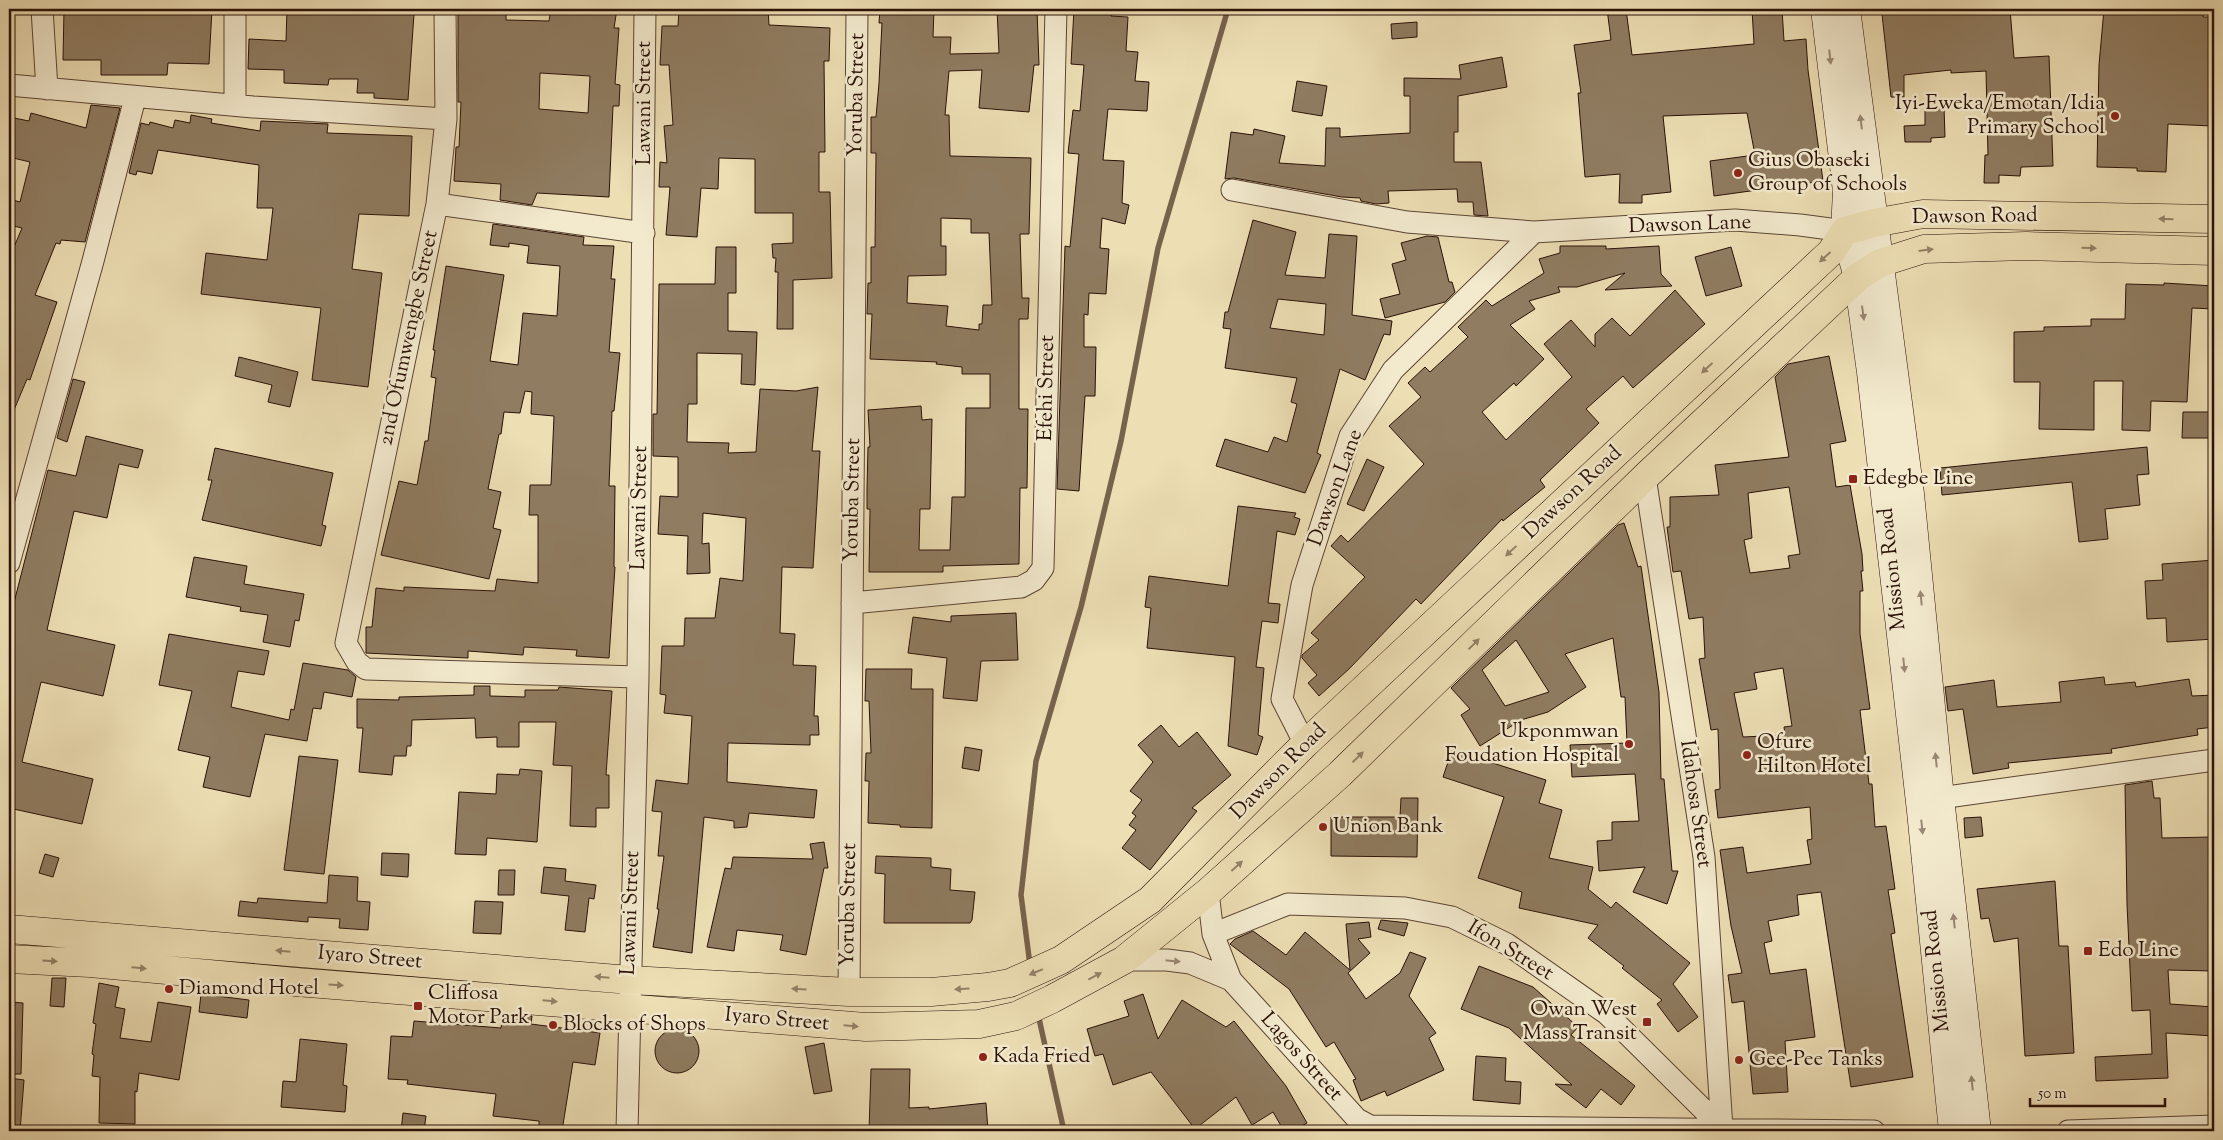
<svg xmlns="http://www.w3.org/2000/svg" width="2223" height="1140" viewBox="0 0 2223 1140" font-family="'Sorts Mill Goudy',serif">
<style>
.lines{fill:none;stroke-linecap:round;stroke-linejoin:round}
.stream{stroke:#77624c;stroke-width:5.5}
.building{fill:#8f7c61;stroke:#2a1108;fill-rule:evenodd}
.street-casing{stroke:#5b4433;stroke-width:23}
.secondary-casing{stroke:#2a1108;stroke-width:29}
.highway-casing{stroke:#2a1108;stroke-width:29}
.street{stroke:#f3eace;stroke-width:21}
.secondary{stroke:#f3eace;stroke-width:28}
.highway{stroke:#eddeb4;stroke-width:28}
.oneway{fill:#998875}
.oneway2{fill:#958267}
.poi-dot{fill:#8f2418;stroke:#f3eace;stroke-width:2}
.labels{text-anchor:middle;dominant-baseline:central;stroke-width:5;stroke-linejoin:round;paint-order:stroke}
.street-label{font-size:21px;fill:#2a1108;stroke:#f3eace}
.poi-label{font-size:21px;fill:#2a1108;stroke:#f3eace;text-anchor:start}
</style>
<rect width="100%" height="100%" fill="#eddeb4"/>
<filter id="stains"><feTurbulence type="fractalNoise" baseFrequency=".004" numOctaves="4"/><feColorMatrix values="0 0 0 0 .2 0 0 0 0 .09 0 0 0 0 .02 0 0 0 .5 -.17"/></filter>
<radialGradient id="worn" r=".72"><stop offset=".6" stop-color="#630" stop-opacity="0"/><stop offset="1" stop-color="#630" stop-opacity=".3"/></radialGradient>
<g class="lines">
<!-- stream -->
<path class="stream" d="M1030 965 1021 895 1036 761 1081 607 1121 441 1158 248 1228 9
M1038 1014 1064 1131"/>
</g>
<!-- building -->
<path class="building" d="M64 9H212L209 64 168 63 167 75H101V60H63Z
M287 9H408V14H414L408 100 374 98V93H357L358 79H329L328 85 284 83V70L248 69 249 39 286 41Z
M458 9H506V20L549 21 551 9H617L614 28H619L615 84 620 85 619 106H613L609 197 537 193 532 205 500 200 501 184 454 181 456 147H459L461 102H458ZM540 73 590 76 588 113 539 109Z
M679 9H768L769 25 830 28 829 61H824L825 152H819V192H830L832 278 793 280V329H777L778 272H775L776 258H773L772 244 793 243V213H755V159L719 158 718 189 701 188 697 237 666 235 670 187H659L660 162 667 163 664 126 673 125 669 65H660L662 26H678Z
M880 9H934L933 37H951L950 54 999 53 997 9H1037L1039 65H1034L1029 112 979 108 982 70 949 71 945 115H949L950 156 1031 158 1029 234H1020L1022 298H1029L1028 319H1019V409H1028L1027 488H1020L1019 564 943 566V572H869L870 509H867V489L868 447H870L868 410 921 406 922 420 932 419 930 509H920L919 550H950L952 497H965L966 408H990V374H962V367L936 364 937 362 870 359 872 314H867L868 283H871V247H875L876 153H871V117H876L879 83 882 23H879ZM941 218 971 219V233H989L992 305H983L982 324H979V330L946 326 948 306 907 303 908 276 946 275V246H941Z
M1074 9H1112L1111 16 1128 17 1126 51 1138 52 1135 81 1149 82 1147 111 1108 109 1103 160 1124 161 1122 203 1129 205 1125 224 1102 218 1100 248 1109 249 1106 294 1089 293 1088 315 1084 314V347H1096L1095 396H1085L1079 491 1057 489 1065 246 1070 247 1079 154 1068 153 1073 110 1080 111 1084 65 1071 64Z
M1607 9H1626L1632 55 1754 44 1752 9H1782L1784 41 1806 39 1808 70 1823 181 1714 196 1710 161 1755 155 1747 113 1663 116 1671 192 1642 195V203H1619L1620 174 1585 177 1578 93H1581L1574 45 1611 40Z
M1939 9H2010L2014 58 2049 56 2053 166 2021 167 2020 176 1999 175V183H1984L1985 155H1988L1986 71 1951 73V70L1904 75V97H1891L1882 14Z
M2104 9H2204L2203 17H2214L2212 126 2168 124 2166 172 2137 171V168L2097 167 2099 65Z
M1417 22V37L1392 39 1391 24Z
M1502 57 1507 87 1458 96V132H1454V162H1481L1488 216 1474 215 1473 202H1458L1457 189 1388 191 1389 203 1376 204 1361 201 1360 198 1342 197 1234 178 1225 179 1231 132 1253 135 1254 129 1285 136 1279 163 1325 166 1326 128H1340V137L1410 133V96H1404V78L1461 79 1459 65Z
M1297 81 1327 86 1322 116 1292 111Z
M91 105 120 108 85 242 61 240 60 244 56 243 35 295 57 302 30 380 27 379 9 422V259L22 228 9 225V199L20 202 30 162 9 157V117L29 121 31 113 86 128Z
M1944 107 1945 137 1931 138V142H1905L1904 126 1925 125V108Z
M191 115 212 119 211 123 260 131 261 121 328 124 327 133 412 136 409 216 359 214 352 269 382 273 368 387 312 380 321 308 201 294 206 253 267 260 273 208H257L259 165 158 150 152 174 137 171 136 175 129 173 141 123 149 125 150 122 173 128 175 120 190 123Z
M1253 220 1296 232 1285 275 1325 278 1329 234 1357 236 1352 315 1392 321 1390 335 1384 334 1365 380 1340 369 1317 453 1321 455 1305 493 1216 466 1225 439 1268 452 1274 437 1287 442 1297 404 1291 402 1297 378 1225 368 1231 329 1223 328 1225 312H1228ZM1278 299 1326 304 1324 335 1270 328Z
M493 224 584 237 583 245 614 246 611 279H615L609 352 620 353 614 411H612L609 486H615L614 567H615L609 658 576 656 577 650 524 647 523 655 468 651V658L366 653V627H372L376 588 404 591V587L495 591 497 579 538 583V515H529L530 485H551L554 416 531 414 532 392 525 391 520 413 504 412 501 434H499L488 489 501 492 493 528 501 530 489 579 381 555 399 481 417 485 425 441H428L436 378 431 377 435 350H433L446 266 504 275 490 361 518 365 523 313 557 316 560 266 527 263 529 246 509 243V247L490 245Z
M1427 236 1438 237 1449 282H1452L1455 292 1445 302 1385 318 1380 299 1400 294 1392 264 1406 260 1401 243Z
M1560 246H1606V249L1659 246 1661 274 1672 286 1605 290 1625 273 1577 287H1558L1560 292 1529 301 1535 309 1510 325 1544 359 1516 386 1514 383 1482 412 1506 440 1572 377 1544 344 1571 320 1595 347V334L1612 318 1630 336 1675 290 1705 324 1633 388 1623 376 1586 409 1599 423 1540 480 1545 487 1503 521 1502 519 1421 604 1416 599 1349 669 1319 696 1308 683 1317 675 1302 658V655L1319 640 1311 633 1365 577 1331 546 1341 535 1348 542 1424 464 1389 426 1421 397 1408 383 1425 367 1430 372 1468 337 1458 327 1486 300 1492 306 1544 273 1539 259 1560 253Z
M716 247H736V293H728V331L757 332 755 385 741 384 742 354 697 353V404H688L687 442 729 443 728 453 756 452 760 389 796 391 818 387 812 451H820L813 568 782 567 780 633 795 634 793 665 816 666 814 716H818L819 735H810V745L728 743 727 782 817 790 814 818 749 813 747 827 734 828V821L704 817 692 953 653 947 659 909H657L664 856H658L662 812 652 811 656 780 688 784 692 716 664 713 666 695 660 694 662 646H684L685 618H715L720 578 743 581 746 518 703 513 702 544 709 543 710 573 687 574 688 536 658 534 660 496 678 497V457L653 456V414H657L659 284H715Z
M1731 247 1742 286 1706 296 1695 257Z
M2164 283 2214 286V309L2192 308 2187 402 2151 401 2150 431 2122 430 2123 381H2094V430L2039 429 2040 382H2014V332L2044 331V327L2091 326V319H2125L2126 284 2164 285Z
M1829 356 1846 441 1830 444 1836 487 1850 485 1862 554 1863 571H1861L1863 591H1860V634L1870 709 1860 710 1869 784H1872L1875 827 1886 826 1895 889 1888 890 1895 933 1891 934 1913 1077 1851 1087 1821 892 1797 895 1799 915 1768 921 1772 941 1764 943 1770 974 1806 969 1815 1037 1785 1041 1788 1092 1753 1094 1744 1001 1732 1003 1728 975 1742 973 1731 926 1720 850 1743 847 1747 873 1811 864 1807 840 1812 839 1810 807 1718 818 1715 790 1720 789 1718 729 1711 730 1699 659 1705 658 1703 617 1689 619 1681 571 1673 572 1667 527H1670V497L1719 495 1715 465 1789 457 1775 377 1788 364ZM1789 487 1800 554 1788 556 1790 568 1750 573 1744 540 1752 538 1748 493ZM1783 668 1792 726 1784 727 1785 735 1743 737 1734 693 1757 689 1754 673Z
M239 357 298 372 290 407 268 402 272 385 235 376Z
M73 379 85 382 67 442 57 438Z
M2183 412H2214V438H2182Z
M86 436 143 450 138 468 119 464 107 518 74 511 47 630 115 645 103 696 41 682 22 762 93 779 82 824 9 808V622L48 470 76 476Z
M2147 447 2149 474 2137 475 2140 505 2105 509 2108 539 2079 542 2072 482 1942 495 1940 468Z
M215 448 333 473 322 525 326 526 321 546 202 520 212 480H208Z
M1367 459 1384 467 1364 511 1347 504Z
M1238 506 1296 513 1294 517 1300 519 1295 535 1277 531 1268 603 1280 604 1278 623 1262 621 1256 667 1264 668 1258 735 1263 737 1257 755 1228 746 1235 657 1147 648 1151 608 1145 607 1149 576 1228 586Z
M1624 523 1638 567 1641 566 1659 692 1661 779H1664L1672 871H1678L1667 904 1633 892 1645 867 1599 871 1597 841 1612 840V822L1639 821 1635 774 1572 777 1570 745 1627 743 1625 697H1621L1613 638 1565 654 1586 687 1548 712 1521 720 1480 746 1461 715 1470 709 1451 688 1618 525ZM1516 640 1549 692 1505 706 1482 670Z
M194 557 247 566 244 584 304 594 299 621 295 620 290 647 263 642 268 615 240 611 241 607 186 597Z
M2214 560V639L2167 642 2166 618 2147 619 2145 581 2163 580 2162 564Z
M1016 613 1018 660 981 661 977 701 943 698 947 658 908 653 913 617 951 622V616Z
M169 634 269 651 264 675 238 671 231 707 289 720 291 709 294 710 303 663 348 670 356 677 352 697 324 692 321 709 313 708 307 741 265 734 250 797 203 787 210 757 178 750 192 691 159 685Z
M866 669H912L911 689H933L932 828 900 827V825L868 823 869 781H865L866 753H871L869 701H865Z
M2104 677 2105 685 2135 682 2136 687 2189 679 2192 696 2214 695V727L2197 729 2198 735 2111 749 2112 753 2008 763 2009 768 1973 774 1963 709 1948 711 1945 687 1994 680 1997 707 2061 702 2059 682Z
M474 686H490V696L525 697V690H558L559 687 612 691 606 775H609V808H596V827L570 826 572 766 553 765 556 722H519V747H497V737L476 738 475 718 412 720 411 746H407L406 756H394L392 775 359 772 363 728H357V699L399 700V697L474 695Z
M1161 725 1179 747 1197 732 1231 775 1192 808 1197 811 1150 870 1122 848 1136 830 1129 825 1136 816 1132 813 1142 800 1130 791 1153 762 1138 745Z
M965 747 982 750 979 771 962 768Z
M1452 750 1546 780 1539 803 1562 810 1549 858 1593 867 1588 889 1611 908 1616 902 1690 963 1673 984 1698 1017 1678 1032 1657 1004 1662 1000 1622 968 1624 966 1588 938 1598 925 1519 908 1522 892 1478 878 1504 797 1443 777Z
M299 756 338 760 324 874 284 870Z
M520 769 542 771 537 842 487 838 486 855 455 854 459 792 496 794 497 774 519 775Z
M2152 781 2154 798H2160L2162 838 2212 837 2214 971 2168 970 2170 1004 2214 1007V1036L2166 1033 2168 1078 2096 1081 2095 1057 2152 1054 2150 1010 2132 1011 2127 904 2125 785Z
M1401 798H1418L1417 857 1331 856V817H1400Z
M1981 817 1983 836 1965 838 1964 818Z
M824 842 828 868H824L806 955 780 950 783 935 737 930 734 951 707 947 725 868 731 869 733 857 813 859 810 844Z
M382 853 409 854 408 877 381 875Z
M45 854 59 858 53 877 39 873Z
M876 856 931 858V867L951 869 950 890 975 892 972 920 970 923H884L885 874 875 873Z
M544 867 566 869 565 881 596 885 594 899 589 898 585 932 565 930 569 896 541 893Z
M499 870H515L514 895H498Z
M329 875 358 877 357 901 370 902 368 930 339 928 340 919 308 917V922L238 916 240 901 257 903 258 898 327 903Z
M2055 881 2059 946H2068L2074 1053 2025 1056 2018 938 1994 942 1989 918 1981 919 1977 889Z
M475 901 503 902 501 934 473 933Z
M1381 920 1408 923 1404 936 1378 929Z
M1369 922 1371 937 1358 939 1370 953 1348 973 1366 999 1400 973 1410 952 1426 958 1409 996 1436 1033 1429 1038 1444 1070 1387 1096 1385 1091 1361 1101 1353 1080 1356 1079 1334 1042 1326 1047 1289 989 1230 944 1235 939 1253 931 1286 955 1305 932 1350 970 1346 924Z
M1479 966 1533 987 1578 1027 1571 1035 1635 1086 1621 1105 1601 1089 1586 1108 1555 1084 1572 1085 1509 1028 1461 1009Z
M52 978H66L64 1007 50 1006Z
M99 983 119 987 115 1007 125 1009 120 1038 151 1042 158 1002 191 1007 179 1080 139 1073 137 1092 135 1091V1124L99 1123 100 1077 92 1076 94 1055 92 1054 96 1024 93 1023Z
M201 994 249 1000 247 1018 199 1012Z
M1143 994 1158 1039 1182 1000 1226 1027 1234 1021 1286 1086 1307 1123 1293 1131H1284L1273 1112 1252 1125 1236 1097 1195 1129 1151 1072 1113 1085 1103 1054 1095 1056 1087 1029 1129 1016 1124 1001Z
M9 1002 23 1003 21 1074H9Z
M503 1014 532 1016 531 1024 600 1033 595 1065 573 1062 562 1131H539V1121L493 1116 496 1094 433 1087 407 1084 408 1080 388 1079 391 1036 412 1037 414 1021 501 1028Z
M655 1051a22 22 0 1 1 44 0a22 22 0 1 1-44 0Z
M300 1039 347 1044 343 1085 347 1086 345 1112 281 1107 283 1081 296 1082Z
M824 1043 832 1091 814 1094 805 1047Z
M1476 1056 1506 1058 1505 1081 1521 1082 1520 1104 1473 1100Z
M871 1069H910L909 1108 929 1107V1109L986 1103 988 1131H938V1129L869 1131Z
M9 1078 24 1080 20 1131H9Z
M403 1113 426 1116 424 1131H401Z"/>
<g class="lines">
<defs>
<path id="street" d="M42 9 47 89
M235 9V105
M445 9 446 119 437 204 346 643 357 662 366 669 638 677
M9 85 253 107 446 119
M1232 190 1407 222 1534 232
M437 204 644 233
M1645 477 1704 857 1722 1128 1719 1131
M9 563 93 261 135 98
M852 603 1021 587 1034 580 1043 568 1056 9
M1305 744 1282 699 1302 585 1350 436 1393 370 1534 232 1735 220 1800 225 1845 231
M1940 798 2214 760
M1208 892 1213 934 1231 980 1357 1119 1370 1126 1371 1131
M1213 934 1288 904 1405 908 1452 917 1507 944 1607 1014 1725 1131
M1124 960H1167L1190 963 1231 980
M849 992 857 9
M1370 1126 1874 1131
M627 1131 638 677 645 9
M2068 1131 2214 1126"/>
<path id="secondary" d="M1825 9 1847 191 1845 231 1858 277 1871 372 1921 811 1953 1131
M1846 9 1910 494 1940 798 1977 1131"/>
<path id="highway" d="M9 929 630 980 849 992H931L988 987 1010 983 1061 960 1150 900 1305 744 1831 252 1845 231 1874 223 1923 214 2214 219
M9 959 90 963 296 982 866 1027 979 1024 1016 1016 1052 999 1124 960 1208 892 1340 774 1645 477 1858 277 1880 263 1924 249 2026 246 2214 251"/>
</defs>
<!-- street casing -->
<use href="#street" class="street-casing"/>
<!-- secondary casing -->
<use href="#secondary" class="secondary-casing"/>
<!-- highway casing -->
<use href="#highway" class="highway-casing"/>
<!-- street -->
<use href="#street" class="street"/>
<!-- secondary -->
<use href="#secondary" class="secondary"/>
<!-- highway -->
<use href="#highway" class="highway"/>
</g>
<!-- one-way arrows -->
<defs><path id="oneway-solid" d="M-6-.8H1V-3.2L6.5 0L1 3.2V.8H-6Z" transform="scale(1.25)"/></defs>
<g class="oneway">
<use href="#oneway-solid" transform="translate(1830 57) rotate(84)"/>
<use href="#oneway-solid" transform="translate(1861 122) rotate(-97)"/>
<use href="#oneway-solid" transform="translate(1863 313) rotate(82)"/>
<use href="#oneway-solid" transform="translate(1921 598) rotate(-96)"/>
<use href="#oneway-solid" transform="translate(1904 665) rotate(84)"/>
<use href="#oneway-solid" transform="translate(1936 760) rotate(-96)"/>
<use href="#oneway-solid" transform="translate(1922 827) rotate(84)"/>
<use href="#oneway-solid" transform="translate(1954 921) rotate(-96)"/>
<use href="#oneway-solid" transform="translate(1173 961) rotate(6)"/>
<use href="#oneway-solid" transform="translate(1972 1083) rotate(-96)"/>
</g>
<g class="oneway2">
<use href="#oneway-solid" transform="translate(2166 219) rotate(-179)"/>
<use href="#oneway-solid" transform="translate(2089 248) rotate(2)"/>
<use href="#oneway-solid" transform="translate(1926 250) rotate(-7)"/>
<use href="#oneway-solid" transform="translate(1825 257) rotate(138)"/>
<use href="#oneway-solid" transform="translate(1707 368) rotate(137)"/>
<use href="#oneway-solid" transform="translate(1511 551) rotate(137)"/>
<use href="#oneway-solid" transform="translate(1474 644) rotate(-44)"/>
<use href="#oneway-solid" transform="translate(1358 757) rotate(-44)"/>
<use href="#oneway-solid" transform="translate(1237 866) rotate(-42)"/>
<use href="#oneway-solid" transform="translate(283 951) rotate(-175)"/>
<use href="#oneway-solid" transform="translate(50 961) rotate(3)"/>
<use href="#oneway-solid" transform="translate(139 968) rotate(5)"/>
<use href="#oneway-solid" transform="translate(1036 972) rotate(157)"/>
<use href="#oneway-solid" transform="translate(1095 976) rotate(-28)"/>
<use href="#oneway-solid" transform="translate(602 977) rotate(-175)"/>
<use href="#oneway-solid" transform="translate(336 985) rotate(4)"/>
<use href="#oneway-solid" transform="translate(799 989) rotate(-177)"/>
<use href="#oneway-solid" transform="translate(962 989) rotate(176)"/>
<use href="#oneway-solid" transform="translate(550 1001) rotate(5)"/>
<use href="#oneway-solid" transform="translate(851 1026) rotate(5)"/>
</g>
<!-- markers -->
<g class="poi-dot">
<circle cx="2115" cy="116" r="5"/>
<circle cx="1738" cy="173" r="5"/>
<rect x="1848" y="474" width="10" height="10" rx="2.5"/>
<circle cx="1629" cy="744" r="5"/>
<circle cx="1747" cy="755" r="5"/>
<circle cx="1323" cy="827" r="5"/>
<rect x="2083" y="946" width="10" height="10" rx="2.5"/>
<circle cx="169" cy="989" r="5"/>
<rect x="413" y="1001" width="10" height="10" rx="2.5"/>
<rect x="1642" y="1017" width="10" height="10" rx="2.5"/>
<circle cx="553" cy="1025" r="5"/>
<circle cx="983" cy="1057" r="5"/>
<circle cx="1739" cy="1060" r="5"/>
</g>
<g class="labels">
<!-- street labels -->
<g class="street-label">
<text transform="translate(857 95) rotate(-89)">Yoruba Street</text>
<text transform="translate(645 103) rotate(-90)">Lawani Street</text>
<text transform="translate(1975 217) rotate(-1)">Dawson Road</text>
<text transform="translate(1690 225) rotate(-2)">Dawson Lane</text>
<text transform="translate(409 338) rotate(-78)">2nd Ofumwengbe Street</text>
<text transform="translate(1047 388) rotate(-89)">Efehi Street</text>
<text transform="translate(1336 488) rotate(-70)">Dawson Lane</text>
<text transform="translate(1573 493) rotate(-43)">Dawson Road</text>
<text transform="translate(853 500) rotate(-89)">Yoruba Street</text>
<text transform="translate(640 508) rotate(-89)">Lawani Street</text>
<text transform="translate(1893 569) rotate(-96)">Mission Road</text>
<text transform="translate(1279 772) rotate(-45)">Dawson Road</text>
<text transform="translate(1695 804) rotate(82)">Idahosa Street</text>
<text transform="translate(849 905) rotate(-89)">Yoruba Street</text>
<text transform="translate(631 913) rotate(-88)">Lawani Street</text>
<text transform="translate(1510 951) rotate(31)">Ifon Street</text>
<text transform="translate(370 958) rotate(5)">Iyaro Street</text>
<text transform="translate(1937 971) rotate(-96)">Mission Road</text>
<text transform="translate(777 1020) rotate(5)">Iyaro Street</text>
<text transform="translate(1301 1057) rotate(48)">Lagos Street</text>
</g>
<!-- poi labels -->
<g class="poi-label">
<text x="2105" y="104" text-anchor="end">Iyi-Eweka/Emotan/Idia<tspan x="2105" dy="24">Primary School</tspan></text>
<text x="1748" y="161">Gius Obaseki<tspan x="1748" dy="24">Group of Schools</tspan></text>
<text x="1863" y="479">Edegbe Line</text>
<text x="1619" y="732" text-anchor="end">Ukponmwan<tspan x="1619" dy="24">Foudation Hospital</tspan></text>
<text x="1757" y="743">Ofure<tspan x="1757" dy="24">Hilton Hotel</tspan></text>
<text x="1333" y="827">Union Bank</text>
<text x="2098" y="951">Edo Line</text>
<text x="179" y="989">Diamond Hotel</text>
<text x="428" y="994">Cliffosa<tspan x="428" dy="24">Motor Park</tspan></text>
<text x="1637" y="1010" text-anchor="end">Owan West<tspan x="1637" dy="24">Mass Transit</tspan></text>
<text x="563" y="1025">Blocks of Shops</text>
<text x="993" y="1057">Kada Fried</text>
<text x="1749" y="1060">Gee-Pee Tanks</text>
</g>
</g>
<!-- margin -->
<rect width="2223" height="1140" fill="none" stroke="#eddeb4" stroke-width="30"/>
<rect x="10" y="10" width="2203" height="1120" fill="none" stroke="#2a1108" stroke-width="2.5"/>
<rect x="15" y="15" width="2193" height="1110" fill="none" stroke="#2a1108"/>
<!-- scale -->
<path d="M2030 1098v8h135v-8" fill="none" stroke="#2a1108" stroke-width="2.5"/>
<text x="2038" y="1098" font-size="15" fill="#2a1108" stroke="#f3eace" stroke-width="4" paint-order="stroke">50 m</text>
<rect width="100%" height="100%" filter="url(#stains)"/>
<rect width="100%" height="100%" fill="url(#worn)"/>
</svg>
